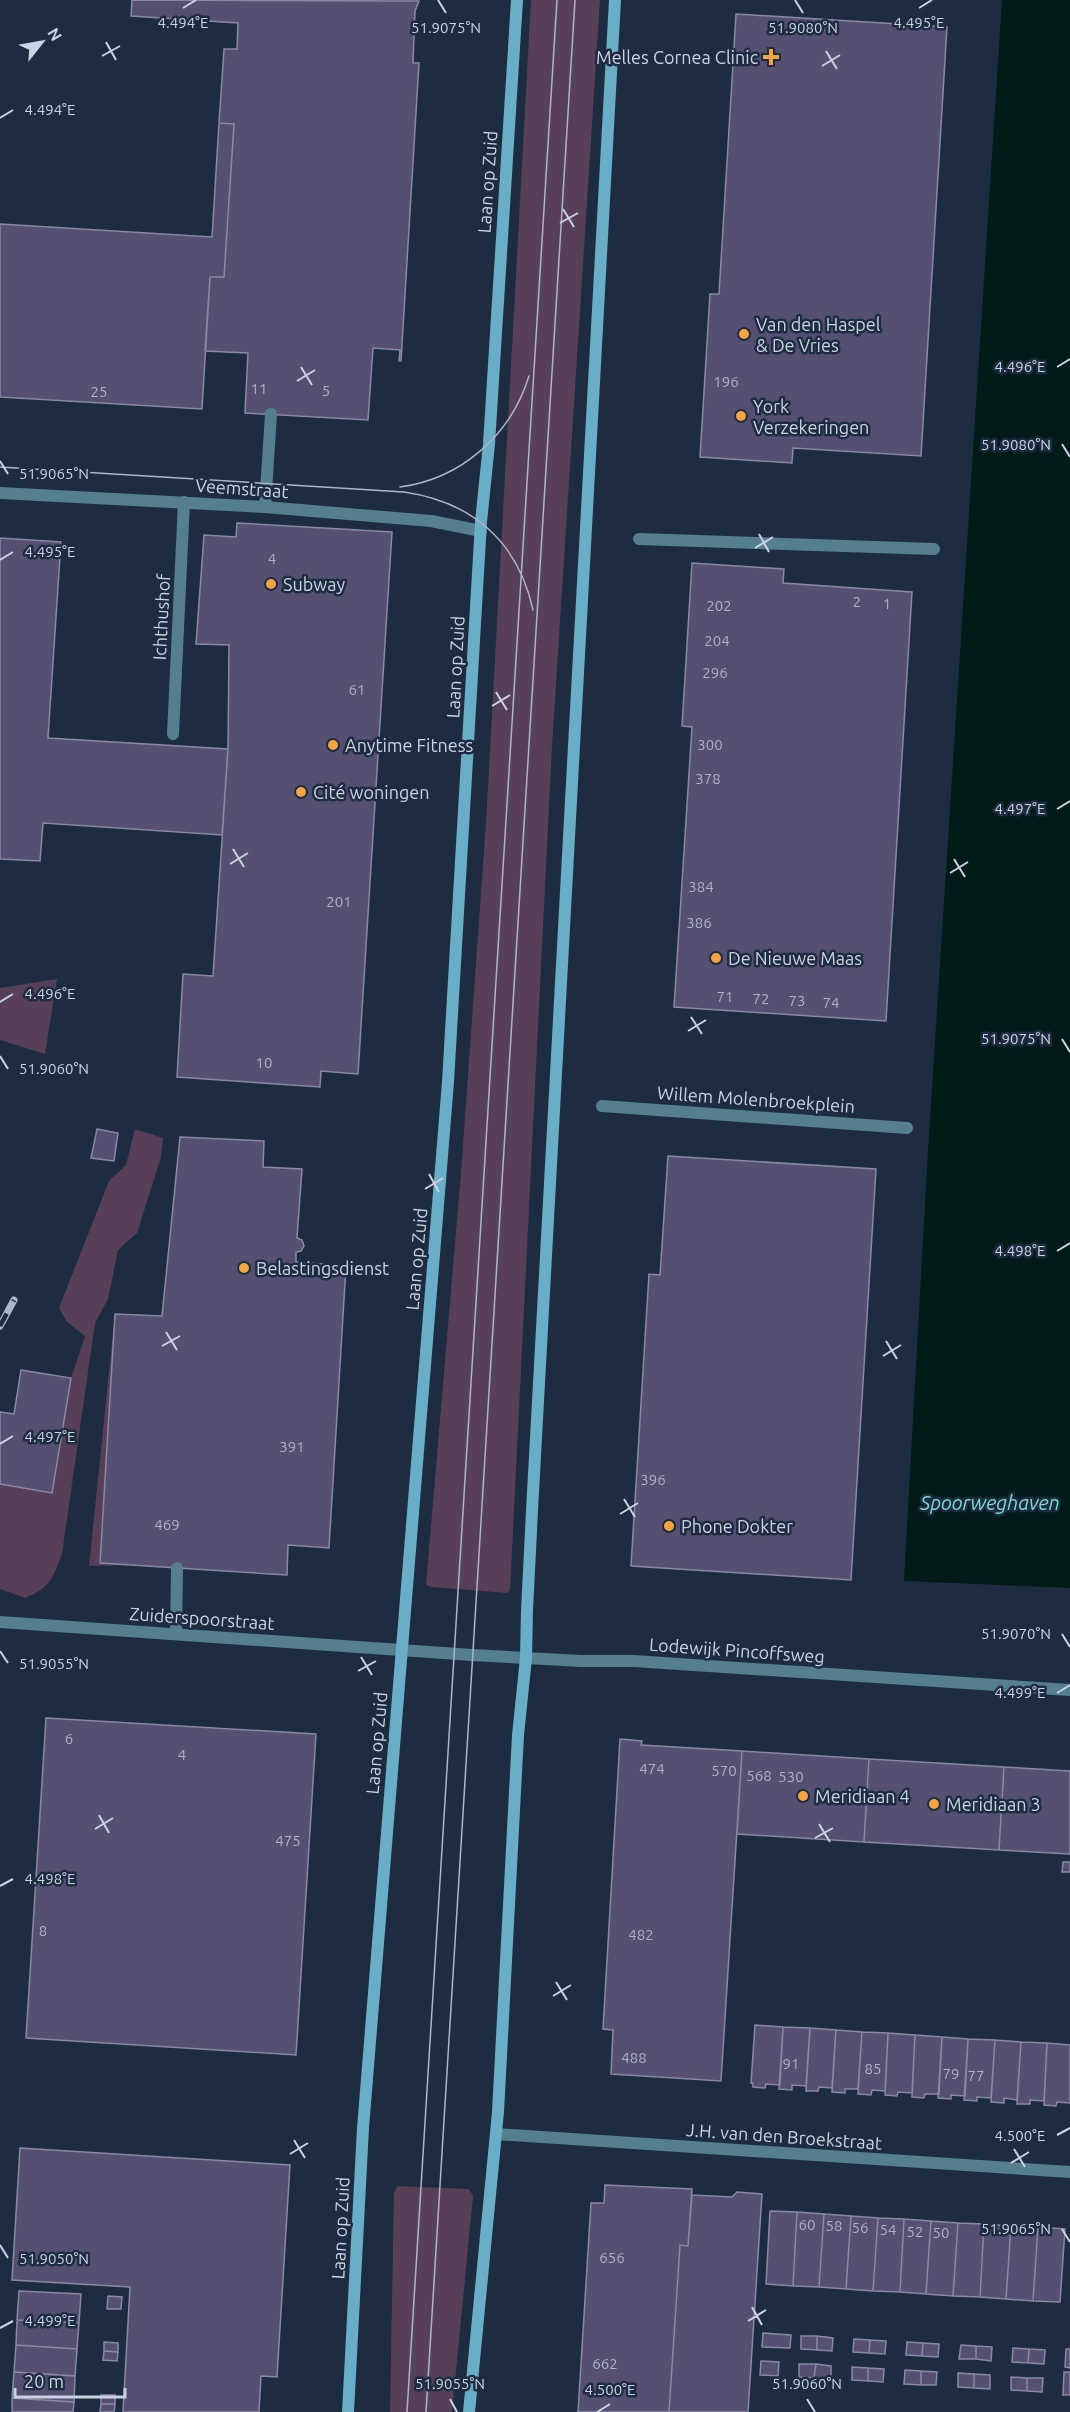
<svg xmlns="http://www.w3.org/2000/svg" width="1070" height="2412" viewBox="0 0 1070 2412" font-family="Ubuntu,sans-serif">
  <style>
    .green { fill: #573f58 }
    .water { fill: #021b19 }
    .building { fill: #555072; stroke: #8b88a4; stroke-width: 1.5 }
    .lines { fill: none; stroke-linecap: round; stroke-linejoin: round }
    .service { stroke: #557f8e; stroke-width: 12 }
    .pedestrian { stroke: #557f8e; stroke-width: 12 }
    .minor { stroke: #557f8e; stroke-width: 12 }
    .secondary { stroke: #69aec6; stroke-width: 12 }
    .tram { stroke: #acb6c5; stroke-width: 1.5 }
    .rail-casing { stroke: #acb6c5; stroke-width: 7 }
    .rail { stroke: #1d2c41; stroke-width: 4.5; stroke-dasharray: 14; stroke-linecap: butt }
    .ticks { fill: none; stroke: #cad3e1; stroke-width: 2 }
    .poi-dot { fill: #f4a443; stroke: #1d2c41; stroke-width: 2 }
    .labels { text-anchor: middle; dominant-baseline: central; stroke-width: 5; stroke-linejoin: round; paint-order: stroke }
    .number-label { font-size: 15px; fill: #adb2c5 }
    .poi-label { font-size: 18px; fill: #cad3e1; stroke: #1d2c41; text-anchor: start }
    .street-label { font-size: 18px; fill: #cad3e1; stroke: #1d2c41 }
    .water-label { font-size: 20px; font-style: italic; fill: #80d6ce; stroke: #1d2c41 }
    .ticks-label { font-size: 15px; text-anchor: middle; fill: #cad3e1; stroke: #1d2c41; stroke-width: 5; stroke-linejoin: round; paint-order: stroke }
  </style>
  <rect width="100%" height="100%" fill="#1d2c41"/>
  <path class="green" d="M531,0H600L552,746L510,1590L507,1593L432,1587L426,1585L461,1173L486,823Z
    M57,979L45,1054L0,1040V988Z
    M135,1129L163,1138L161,1157L137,1233L118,1250L108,1299L95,1323L62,1554C53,1578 50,1588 25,1598L0,1589V1484L52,1493L71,1378L85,1336L67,1322L59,1308L109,1181L126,1165Z
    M115,1314L143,1315L123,1565L89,1566Z
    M398,2186L469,2189L473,2196L452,2412H390L394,2192Z"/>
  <path class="water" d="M1002,0H1070V1588L904,1581L928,1151Z"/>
  <path class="building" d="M132,0L419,1L415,11L413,63H419L401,361H399L400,350L373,348L368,420L245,413L248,353L205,351L210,277H224L234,124L219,123L224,49H237L238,23L131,16Z
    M736,14L947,27L921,456L793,448L792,463L700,457L710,294H719Z
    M219,123L234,124L224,277H210L202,409L0,397V224L212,237Z
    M237,523L392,532L358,1074L321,1071L320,1087L177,1077L183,974L213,976L228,749L229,645L196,644L204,535L236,537Z
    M0,538L61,542L48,738L228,749L222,835L43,823L40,861L0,859Z
    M692,563L784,569L783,583L912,592L886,1021L674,1007L692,727L682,726Z
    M97,1129L118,1133L114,1161L91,1158Z
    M180,1137L264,1141L263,1167L302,1169L297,1238L302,1240L304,1246L301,1251L296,1252V1262L346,1266L329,1548L288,1545L287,1575L100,1563L115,1314L162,1316Z
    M668,1156L876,1169L851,1580L631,1566L649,1274L660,1275Z
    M21,1370L71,1378L52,1493L0,1484V1412L14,1414Z
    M46,1718L316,1734L296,2055L26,2038Z
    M620,1739L642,1741L641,1745L742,1751L721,2081L611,2074L613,2030L603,2029Z
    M742,1751L869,1759L864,1842L737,1834Z
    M869,1759L1004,1767L999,1850L864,1842Z
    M1004,1767L1070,1771V1854L999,1850Z
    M1063,1862H1070V1872H1062Z
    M755,2025L783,2027L780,2085L766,2084L765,2088L753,2087V2083H751Z
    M783,2027L810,2028L806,2086L792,2085V2090L779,2089Z
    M810,2028L836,2030L832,2088L819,2087L818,2091H806Z
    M836,2030L862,2032L858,2089H845V2093L832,2092Z
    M862,2032L888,2033L885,2091L872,2090L871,2095L858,2094Z
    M888,2033L915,2035L912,2093L898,2092L897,2096L885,2095Z
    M915,2035L942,2037L939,2094H925L924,2098L912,2097Z
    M942,2037L968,2039L965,2096L951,2095V2099L938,2098Z
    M968,2039L995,2040L991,2098L977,2097V2101L964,2100Z
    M995,2040L1021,2042L1017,2100L1004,2098V2103L991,2102Z
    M1021,2042L1047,2043L1044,2101L1030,2100V2104H1017Z
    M1047,2043L1070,2045V2103L1057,2102L1056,2106L1044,2105Z
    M20,2148L290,2165L277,2377L261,2376L259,2412H123L130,2287L12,2280Z
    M605,2185L692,2189L688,2246L680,2245L669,2412H578L591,2203H604Z
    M737,2192L762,2194L748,2412H669L680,2245L688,2246L692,2195L732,2197Z
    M770,2211L797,2212L793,2286L766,2284Z
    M797,2212L824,2214L819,2287L793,2286Z
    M824,2214L851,2216L846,2289L819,2287Z
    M851,2216L878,2218L873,2291L846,2289Z
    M878,2218L904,2219L900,2292L873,2291Z
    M904,2219L931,2221L926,2294L900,2292Z
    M931,2221L958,2223L953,2296L926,2294Z
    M958,2223L984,2224L980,2297L953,2296Z
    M984,2224L1011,2226L1006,2299L980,2297Z
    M1011,2226L1038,2227L1033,2301L1006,2299Z
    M1038,2227L1065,2229L1060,2302L1033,2301Z
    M19,2291L81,2294L79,2323L17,2320Z
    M108,2296L122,2297L121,2309H107Z
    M17,2320L79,2323L77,2349L16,2345Z
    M763,2333L791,2335L790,2348L762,2347Z
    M801,2336H817V2350L801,2349Z
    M817,2336L833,2338L832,2351L817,2350Z
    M854,2339L870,2340L869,2353L853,2352Z
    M870,2340L886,2341L885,2354L869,2353Z
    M104,2342L118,2343V2352L104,2351Z
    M907,2342L923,2343L922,2356L906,2355Z
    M923,2343L939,2344L938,2357L922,2356Z
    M16,2345L77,2349L75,2376L14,2372Z
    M961,2345L976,2346V2359H959Z
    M976,2346L992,2347L991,2361L976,2359Z
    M1013,2348L1029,2349L1028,2363L1012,2362Z
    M1029,2349L1045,2350L1044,2364L1028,2363Z
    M1066,2349H1070V2368L1065,2367Z
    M104,2351L118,2352L117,2361L103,2360Z
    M761,2361L779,2362L778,2376L760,2375Z
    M799,2364H816L814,2378L799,2377Z
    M816,2364L831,2366V2379L814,2378Z
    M852,2367L868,2368V2381L852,2380Z
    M868,2368L884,2369L883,2382L868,2381Z
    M905,2370L921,2371V2385L904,2384Z
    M921,2371L937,2372L936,2385H921Z
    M14,2372L75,2376L74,2402L12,2398Z
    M1064,2372H1070V2395H1063Z
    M958,2373L974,2374V2388L958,2387Z
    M974,2374L990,2375V2389L974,2388Z
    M1011,2377L1027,2378V2391L1011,2390Z
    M1027,2378H1043L1042,2392L1027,2391Z
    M101,2395H115V2404H101Z
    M12,2398L74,2402L73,2412H12Z
    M101,2404H115L114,2412H100Z"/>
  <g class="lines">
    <path class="service" d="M265,507L271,414
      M176,1634L177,1568"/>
    <path class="pedestrian" d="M639,539L934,549
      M173,734L184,502
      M602,1106L907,1128"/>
    <path class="minor" d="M0,493L265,507L431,521L481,531
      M0,1622L472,1655L581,1661H634L1070,1690
      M496,2134L1070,2172"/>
    <path class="secondary" d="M348,2412L363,2128L448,1082L481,522L489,444L517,0
      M469,2412L498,2112L518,1735L526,1658L527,1610C554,1073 582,536 615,0"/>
    <path class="tram" d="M0,467L404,492C473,502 518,542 533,610
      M400,487C461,479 511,435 529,376
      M407,2412L557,0
      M426,2412L575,0"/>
    <g class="rail-casing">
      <path id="rail" d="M0,1326L14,1300"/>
    </g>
    <use href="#rail" class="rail"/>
  </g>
  <path class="ticks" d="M438,0L446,13M795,0L803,13M183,8L196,0M919,8L932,0M106,42L116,60M826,51L837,69M102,56L120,46M822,66L840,55M0,118L13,110M563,209L574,227M560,223L578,213M301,367L312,385M1057,367L1070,359M297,381L315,370M1062,444L1070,457M0,461L8,474M759,534L769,552M755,548L773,537M0,560L13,552M496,692L507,710M492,706L510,695M1057,809L1070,801M233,849L244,867M954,859L965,877M230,864L248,853M950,873L968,862M0,1002L13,994M691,1017L702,1034M688,1031L706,1020M1062,1039L1070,1052M0,1056L8,1069M429,1174L439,1192M425,1189L443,1178M1057,1251L1070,1243M166,1332L177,1350M886,1341L897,1359M162,1346L180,1336M883,1356L901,1345M0,1444L13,1436M624,1499L635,1517M620,1514L638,1503M1062,1634L1070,1647M0,1651L8,1663M361,1657L372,1675M358,1671L376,1661M1057,1693L1070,1685M99,1815L109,1833M819,1824L830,1842M95,1829L113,1818M815,1838L833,1828M0,1886L13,1879M556,1982L567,2000M553,1996L571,1985M1057,2135L1070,2128M294,2140L305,2158M1014,2149L1025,2167M290,2154L308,2143M1011,2163L1029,2152M1062,2229L1070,2242M0,2245L8,2258M752,2307L762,2325M748,2321L766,2310M0,2328L13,2321M450,2399L457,2412M807,2399L815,2412M597,2412L610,2404"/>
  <g class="poi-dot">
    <path d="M768 48h6v6h6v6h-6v6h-6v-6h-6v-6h6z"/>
    <circle cx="744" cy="334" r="6"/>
    <circle cx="741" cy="416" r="6"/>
    <circle cx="271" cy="584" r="6"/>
    <circle cx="333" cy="745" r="6"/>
    <circle cx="301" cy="792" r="6"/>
    <circle cx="716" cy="958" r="6"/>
    <circle cx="244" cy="1268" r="6"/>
    <circle cx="669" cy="1526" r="6"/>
    <circle cx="803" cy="1796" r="6"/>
    <circle cx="934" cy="1804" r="6"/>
  </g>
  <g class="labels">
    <g class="number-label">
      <text x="726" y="381">196</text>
      <text x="259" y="388">11</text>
      <text x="326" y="390">5</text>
      <text x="99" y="391">25</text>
      <text x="272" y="558">4</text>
      <text x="857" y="601">2</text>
      <text x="887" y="603">1</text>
      <text x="719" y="605">202</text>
      <text x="717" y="640">204</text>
      <text x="715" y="672">296</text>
      <text x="357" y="689">61</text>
      <text x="710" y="744">300</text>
      <text x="708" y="778">378</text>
      <text x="701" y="886">384</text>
      <text x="339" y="901">201</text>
      <text x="699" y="922">386</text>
      <text x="725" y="996">71</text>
      <text x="761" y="998">72</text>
      <text x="797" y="1000">73</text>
      <text x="831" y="1002">74</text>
      <text x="264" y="1062">10</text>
      <text x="292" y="1446">391</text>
      <text x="653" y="1479">396</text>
      <text x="167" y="1524">469</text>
      <text x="69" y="1738">6</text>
      <text x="182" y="1754">4</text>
      <text x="652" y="1768">474</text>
      <text x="724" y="1770">570</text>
      <text x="759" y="1775">568</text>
      <text x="791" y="1776">530</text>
      <text x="288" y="1840">475</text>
      <text x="43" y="1930">8</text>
      <text x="641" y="1934">482</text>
      <text x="634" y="2057">488</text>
      <text x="791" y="2063">91</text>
      <text x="873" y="2068">85</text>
      <text x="951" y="2073">79</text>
      <text x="976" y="2075">77</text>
      <text x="807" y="2224">60</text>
      <text x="834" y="2225">58</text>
      <text x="860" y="2227">56</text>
      <text x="888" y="2229">54</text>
      <text x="915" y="2231">52</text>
      <text x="941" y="2232">50</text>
      <text x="612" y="2257">656</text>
      <text x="605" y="2363">662</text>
    </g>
    <g class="poi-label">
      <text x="758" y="57" text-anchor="end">Melles Cornea Clinic</text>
      <text x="756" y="324">Van den Haspel<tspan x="756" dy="21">&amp; De Vries</tspan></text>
      <text x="753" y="406">York<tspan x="753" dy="21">Verzekeringen</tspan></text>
      <text x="283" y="584">Subway</text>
      <text x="345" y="745">Anytime Fitness</text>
      <text x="313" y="792">Cité woningen</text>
      <text x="728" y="958">De Nieuwe Maas</text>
      <text x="256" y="1268">Belastingsdienst</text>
      <text x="681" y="1526">Phone Dokter</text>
      <text x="815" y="1796">Meridiaan 4</text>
      <text x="946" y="1804">Meridiaan 3</text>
    </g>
    <g class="street-label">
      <text transform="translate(487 182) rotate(-86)">Laan op Zuid</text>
      <text transform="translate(242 488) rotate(4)">Veemstraat</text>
      <text transform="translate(161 617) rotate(-87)">Ichthushof</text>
      <text transform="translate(455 667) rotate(-87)">Laan op Zuid</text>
      <text transform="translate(756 1099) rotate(4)">Willem Molenbroekplein</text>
      <text transform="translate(416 1259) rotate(-85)">Laan op Zuid</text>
      <text transform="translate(202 1618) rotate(4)">Zuiderspoorstraat</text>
      <text transform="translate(737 1650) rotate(4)">Lodewijk Pincoffsweg</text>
      <text transform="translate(376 1743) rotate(-85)">Laan op Zuid</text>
      <text transform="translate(784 2136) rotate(4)">J.H. van den Broekstraat</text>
      <text transform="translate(340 2228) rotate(-87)">Laan op Zuid</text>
    </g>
    <g class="water-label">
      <text x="990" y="1502">Spoorweghaven</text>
    </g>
  </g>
  <g class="ticks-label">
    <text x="183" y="28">4.494°E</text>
    <text x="919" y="28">4.495°E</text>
    <text x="446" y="33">51.9075°N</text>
    <text x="803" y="33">51.9080°N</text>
    <text x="50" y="115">4.494°E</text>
    <text x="1020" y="372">4.496°E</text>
    <text x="1016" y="450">51.9080°N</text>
    <text x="54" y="479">51.9065°N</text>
    <text x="50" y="557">4.495°E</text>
    <text x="1020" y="814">4.497°E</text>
    <text x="50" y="999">4.496°E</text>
    <text x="1016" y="1044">51.9075°N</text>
    <text x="54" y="1074">51.9060°N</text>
    <text x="1020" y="1256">4.498°E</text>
    <text x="50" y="1442">4.497°E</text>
    <text x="1016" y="1639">51.9070°N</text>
    <text x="54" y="1669">51.9055°N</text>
    <text x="1020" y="1698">4.499°E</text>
    <text x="50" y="1884">4.498°E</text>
    <text x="1020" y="2141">4.500°E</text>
    <text x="1016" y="2234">51.9065°N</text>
    <text x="54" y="2264">51.9050°N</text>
    <text x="50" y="2326">4.499°E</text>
    <text x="450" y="2389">51.9055°N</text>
    <text x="807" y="2389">51.9060°N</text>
    <text x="610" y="2395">4.500°E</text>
  </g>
  <g transform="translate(42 42) rotate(59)" stroke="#1d2c41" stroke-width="4.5" paint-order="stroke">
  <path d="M0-4.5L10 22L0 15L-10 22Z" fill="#cad3e1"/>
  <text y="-9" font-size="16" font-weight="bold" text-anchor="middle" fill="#cad3e1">N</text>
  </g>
  <path d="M15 2388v9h110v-9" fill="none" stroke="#cad3e1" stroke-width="3"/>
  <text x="24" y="2388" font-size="18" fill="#cad3e1" stroke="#1d2c41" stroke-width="4.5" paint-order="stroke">20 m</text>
</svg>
